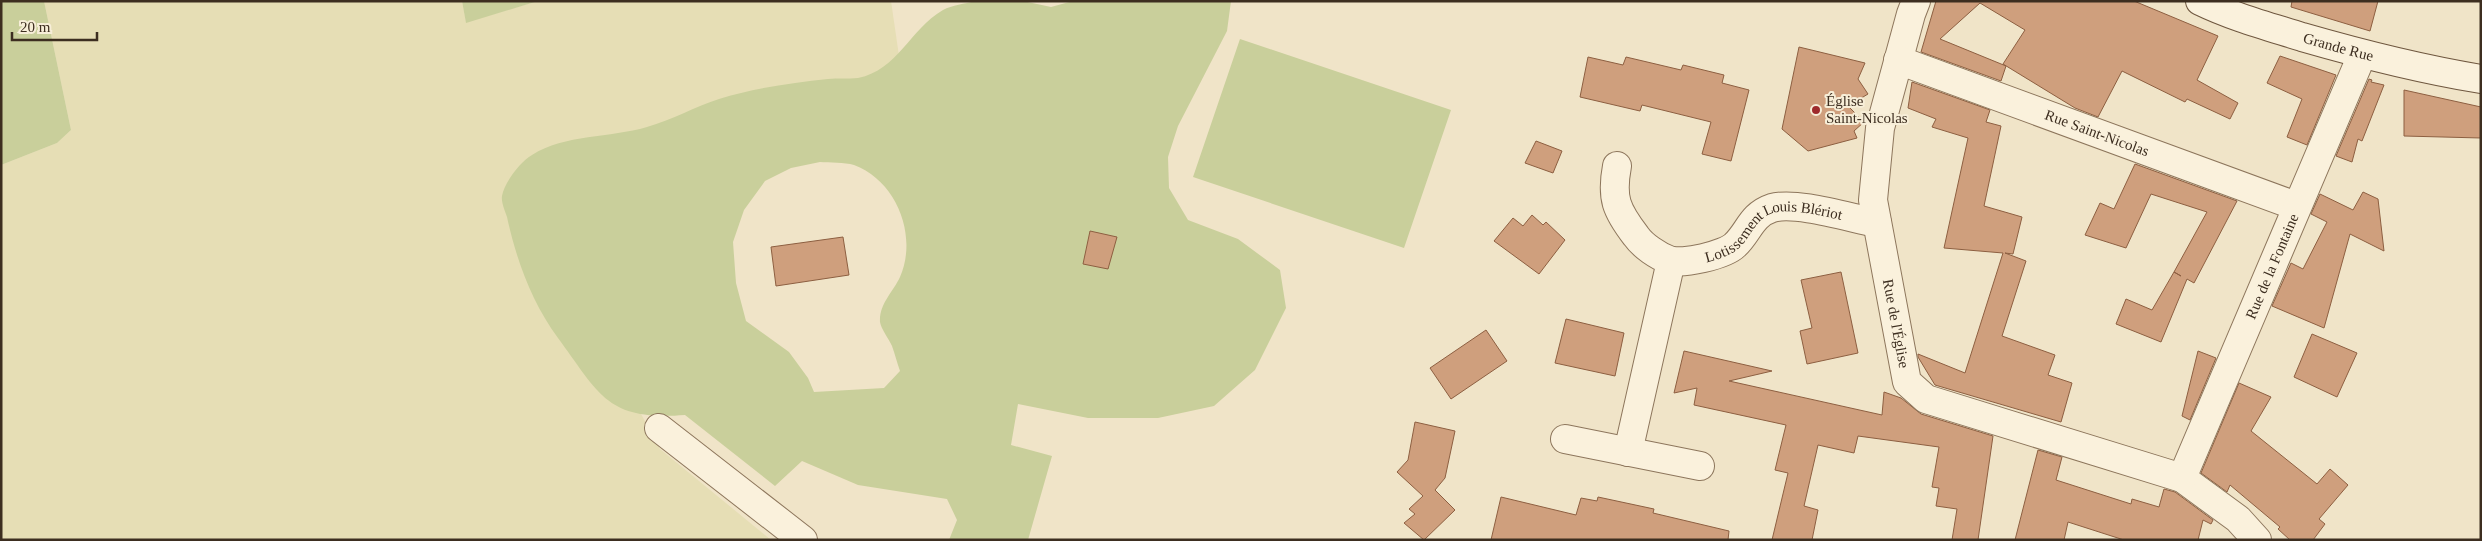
<svg xmlns="http://www.w3.org/2000/svg" width="2482" height="541" viewBox="0 0 2482 541" font-family="Georgia,serif">
  <style>
    .farmland { fill: #e6deb5 }
    .green { fill: #c9cf9b; fill-rule: evenodd }
    .building { fill: #cf9f7d; stroke: #8d5f41 }
    .lines { fill: none; stroke-linecap: round; stroke-linejoin: round }
    .street-casing { stroke: #8d765c; stroke-width: 30 }
    .secondary-casing { stroke: #6f573f; stroke-width: 30 }
    .street { stroke: #faf1dc; stroke-width: 28 }
    .secondary { stroke: #faf1dc; stroke-width: 28 }
    .poi-dot { fill: #9e2a2b; stroke: #f7eed8; stroke-width: 2 }
    .labels { text-anchor: middle; dominant-baseline: central; stroke-width: 4; stroke-linejoin: round; paint-order: stroke }
    .street-label { font-size: 15px; fill: #3d2e20; stroke: #f7eed8 }
    .poi-label { font-size: 15px; fill: #3d2e20; stroke: #f7eed8; text-anchor: start }
  </style>
  <rect width="100%" height="100%" fill="#f0e4c8"/>
  <path class="farmland" d="M44,1H462L466,22L538,1H891L905,97L524,198L660,449L771,540H1V165L57,143L71,130Z"/>
  <path class="green" d="M1,1H44L71,130L57,143L1,165Z
    M462,1H538L466,23Z
    M975,1H1023L1051,7L1073,1H1231L1227,31L1178,126L1168,157L1169,188L1188,220L1238,239L1280,270L1286,308L1255,370L1214,406L1158,418H1088L1018,404L1011,445L1052,456L1028,540H949L957,520L947,499L858,485L802,461L775,486L685,415C607,421 600,395 558,338C532,303 516,259 507,217C505,211 501,202 502,196C504,183 520,162 532,155C565,134 610,138 647,127C672,120 694,107 719,99C753,88 792,83 828,79C838,78 848,79 858,78C898,70 909,30 943,10C952,5 965,4 975,1ZM820,162C830,163 844,162 854,165C897,181 918,236 900,277C893,292 879,304 880,322C881,329 889,339 892,346C895,354 897,363 900,371L884,388L814,392L808,378L789,352L746,321L736,283L733,242L744,210L765,181L791,168Z
    M1240,39L1451,110L1404,248L1193,177Z"/>
  <path class="building" d="M1936,1H2134L2218,36L2197,80L2238,103L2230,119L2187,99L2185,102L2122,71L2098,117L2075,108L2003,64L2025,30L1980,3L1940,39L2006,66L2001,81L1921,52Z
    M2292,1H2378L2370,31L2291,7Z
    M1799,47L1865,63L1858,79L1868,94L1848,106L1864,122L1854,131L1857,138L1808,151L1782,129Z
    M2280,56L2336,75L2307,145L2287,137L2302,99L2267,83Z
    M1588,57L1623,65L1626,57L1681,70L1683,65L1724,75L1722,83L1749,90L1731,161L1702,154L1711,122L1642,105L1640,111L1580,97Z
    M2369,79L2372,80L2371,82L2384,85L2362,141L2358,139L2352,162L2336,156Z
    M1912,82L1990,110L1986,122L2001,126L1984,206L2022,217L2013,254L2005,253L2026,261L2002,336L2055,355L2048,375L2072,383L2061,422L1935,385L1918,357V354L1965,373L2003,253L1944,248L1968,138L1932,127L1936,119L1908,108Z
    M2404,90L2481,107V138L2404,136Z
    M1536,141L1562,151L1553,173L1525,163Z
    M2135,164L2237,201L2194,283L2187,279L2161,342L2116,324L2126,299L2152,310L2174,272L2181,276L2174,272L2207,212L2151,194L2126,248L2085,235L2100,203L2114,209Z
    M2363,192L2378,199L2384,251L2350,234L2324,328L2272,306L2291,263L2303,269L2327,222L2311,214L2320,194L2353,210Z
    M1532,215L1543,225L1546,222L1565,240L1539,274L1494,241L1513,218L1523,226Z
    M1090,231L1117,237L1108,269L1083,264Z
    M843,237L849,275L776,286L771,247Z
    M1841,272L1858,353L1807,364L1800,331L1812,328L1801,280Z
    M1566,319L1624,333L1615,376L1555,363Z
    M1486,330L1507,361L1451,399L1430,368Z
    M2312,334L2357,353L2337,397L2294,377Z
    M1684,351L1772,371L1729,381L1882,415L1884,392L1901,398L1921,414L1993,436L1978,540H1952L1957,509L1936,506L1939,488L1932,487L1939,447L1858,436L1854,453L1818,445L1804,506L1818,510L1812,540H1772L1788,473L1775,470L1786,425L1694,405L1697,388L1674,393Z
    M2198,351L2216,358L2190,420L2182,416Z
    M2239,383L2271,397L2251,431L2317,484L2330,469L2348,485L2319,519L2325,524L2313,540H2290L2278,529L2280,527L2230,485L2227,492L2201,473Z
    M1415,422L1455,431L1445,478L1435,490L1455,510L1424,540L1404,523L1415,514L1409,509L1423,496L1397,472L1408,460Z
    M2038,450L2062,457L2056,480L2131,504L2132,499L2159,507L2164,489L2175,492L2213,520L2211,524L2203,520L2198,540H2124L2068,522L2064,540H2015Z
    M1501,497L1576,515L1581,498L1597,501L1598,497L1654,509L1653,513L1729,531L1728,540H1491Z"/>
  <g class="lines">
    <g class="street-casing">
      <g id="street">
        <path id="s1" d="M1916,1L1911,14L1880,128L1873,200L1907,382L1926,399L2182,478L2238,519L2257,540"/>
        <path id="s2" d="M1898,60L2296,206"/>
        <path id="s3" d="M1617,166C1611,198 1616,210 1636,236C1643,246 1658,256 1669,260C1682,265 1725,255 1735,245C1749,232 1751,215 1772,208C1796,201 1850,218 1877,223"/>
        <path d="M659,428L803,540"/>
        <path d="M1565,439L1700,466"/>
        <path d="M1628,452L1671,261"/>
        <path id="s4" d="M2182,478L2362,55"/>
      </g>
    </g>
    <g class="secondary-casing">
      <g id="secondary">
        <path id="s5" d="M2200,1C2233,17 2267,26 2302,37C2361,54 2420,69 2481,79"/>
      </g>
    </g>
    <use href="#street" class="street"/>
    <use href="#secondary" class="secondary"/>
  </g>
  <circle class="poi-dot" cx="1816" cy="110" r="5"/>
  <g class="labels">
    <g class="street-label">
      <text stroke="none"><textPath href="#s5" startOffset="146">Grande Rue</textPath></text>
      <text stroke="none"><textPath href="#s2" startOffset="212">Rue Saint-Nicolas</textPath></text>
      <text stroke="none"><textPath href="#s3" startOffset="232">Lotissement Louis Blériot</textPath></text>
      <text stroke="none"><textPath href="#s4" startOffset="230">Rue de la Fontaine</textPath></text>
      <text stroke="none"><textPath href="#s1" startOffset="330">Rue de l'Église</textPath></text>
    </g>
    <g class="poi-label">
      <text x="1826" y="101">Église<tspan x="1826" dy="17">Saint-Nicolas</tspan></text>
    </g>
  </g>
  <rect width="2482" height="541" fill="none" stroke="#3d2e20" stroke-width="5"/>
  <path d="M12 32v8h85v-8" fill="none" stroke="#3d2e20" stroke-width="2.5"/>
  <text x="20" y="32" font-size="15" fill="#3d2e20" stroke="#f7eed8" stroke-width="4" paint-order="stroke">20 m</text>
</svg>
